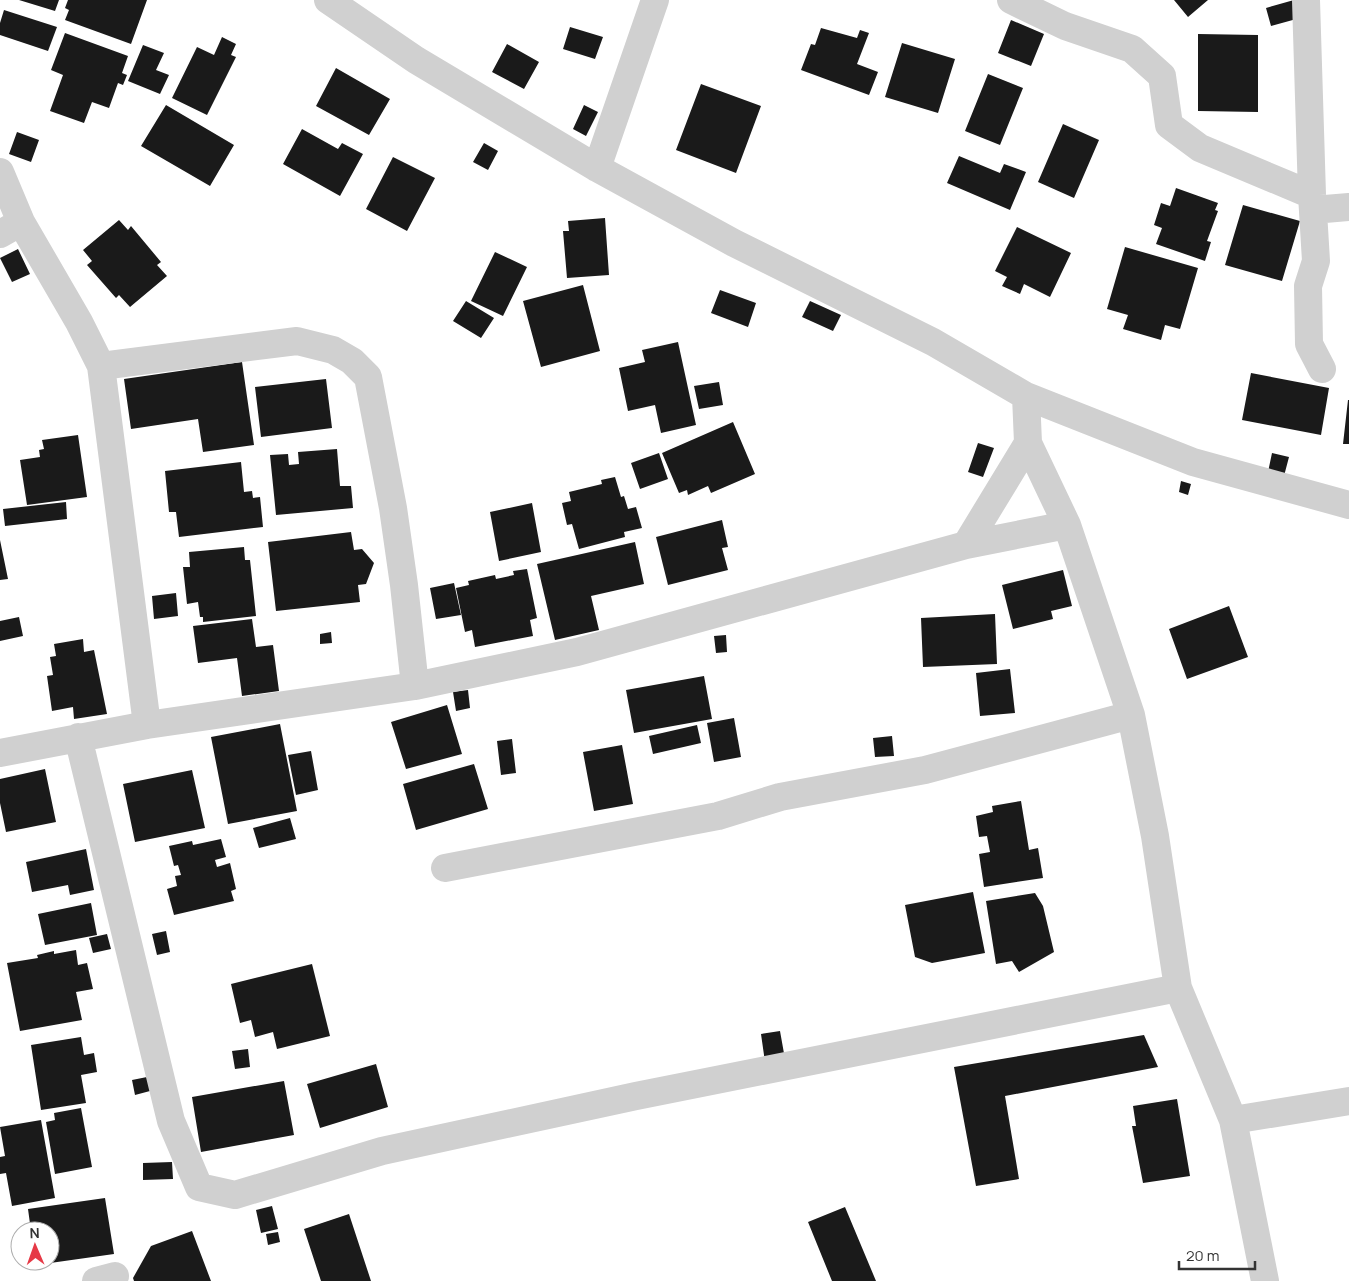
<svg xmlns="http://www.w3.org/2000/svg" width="1349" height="1281" viewBox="0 0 1349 1281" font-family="Manrope,sans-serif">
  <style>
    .building { fill: #1a1a1a }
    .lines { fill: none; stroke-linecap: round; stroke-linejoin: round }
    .minor { stroke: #d0d0d0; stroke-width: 28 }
  </style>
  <rect width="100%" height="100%" fill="#fff"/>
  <path class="building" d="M19,0H59L55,11Z
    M68,0H147L131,44L65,20L69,10L65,8Z
    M1174,0H1208L1188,17Z
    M1294,0L1300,18L1271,26L1266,8Z
    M4,10L57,27L48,51L0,35V23Z
    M1011,20L1044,34L1031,66L998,53Z
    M570,27L603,37L595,59L563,49Z
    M821,28L857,38L860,30L869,33L857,64L878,72L869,95L801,70L811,44L815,45Z
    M65,33L128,56L122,73L127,75L123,85L118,83L109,108L92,102L84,123L50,111L63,75L51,70Z
    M1198,34L1258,35V112L1198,111Z
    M222,37L236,44L231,55L236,57L207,115L172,98L197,47L214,55Z
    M902,43L955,59L938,113L885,97Z
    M507,44L539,62L524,89L492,72Z
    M143,45L164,53L156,70L169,75L160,94L128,81Z
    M336,68L390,99L369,135L316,106Z
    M988,74L1023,88L1000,145L965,131Z
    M701,84L761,106L736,173L676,150Z
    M166,105L234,145L210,186L141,146Z
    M584,105L598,112L586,136L573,129Z
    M1063,124L1099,140L1074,198L1038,182Z
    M302,129L338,149L342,143L363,154L340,196L283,164Z
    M17,132L39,140L31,162L9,154Z
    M484,143L498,151L488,170L473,162Z
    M959,156L1000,173L1004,164L1026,172L1010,210L947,183Z
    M393,157L435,178L407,231L366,209Z
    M1176,188L1218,203L1215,210L1218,211L1207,241L1211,242L1205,261L1156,244L1162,228L1154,225L1161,203L1170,206Z
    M1243,205L1300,221L1282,281L1225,265Z
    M605,218L609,275L567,278L563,231H569L568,221Z
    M119,220L128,230L131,226L161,262L157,265L167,276L130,307L119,295L116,298L87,265L92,261L83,250Z
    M1017,227L1071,253L1050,297L1024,284L1020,294L1002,286L1007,277L995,271Z
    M1125,247L1198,268L1180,329L1165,325L1161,340L1123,329L1128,315L1107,309Z
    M18,249L30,274L12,282L0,258Z
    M495,252L527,267L503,316L471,301Z
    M583,285L600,351L541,367L523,301Z
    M720,290L756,303L748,327L711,313Z
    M466,301L494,318L481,338L453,321Z
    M810,301L841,315L833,331L802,317Z
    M678,342L696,425L661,433L655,405L628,411L619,368L645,362L642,350Z
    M242,362L254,445L203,452L198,419L131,429L124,379Z
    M1251,373L1329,388L1321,435L1242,420Z
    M326,379L332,428L261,437L255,387Z
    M719,382L723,405L699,409L694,386Z
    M1348,400H1349V444H1343Z
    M733,422L755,474L711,493L708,486L688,495L687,490L679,493L662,453Z
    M78,435L87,497L27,505L20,460L40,457L39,450L44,449L42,440Z
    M978,443L994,448L983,477L968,472Z
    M337,449L340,486H351L353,508L276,515L270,455L288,454L289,465L299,464L298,452Z
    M659,453L668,479L640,489L631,463Z
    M1272,453L1289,457L1284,476L1268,472Z
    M241,462L244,492L252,491L253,498L260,497L263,527L179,537L176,512H169L165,471Z
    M615,477L621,497L624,496L628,509L636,507L642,528L624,532L625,537L579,549L572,524L567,525L562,503L571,501L569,492L602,484L601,480Z
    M1181,481L1191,484L1188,495L1179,492Z
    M66,502L67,519L5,526L3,509Z
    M532,503L541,552L499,561L490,512Z
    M722,520L728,547L722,548L728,570L668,585L656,537Z
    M351,532L354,550L362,549L374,563L366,584L358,585L360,602L276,611L268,542Z
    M0,540L8,579L0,580Z
    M635,542L644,584L591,596L599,630L555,640L537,564Z
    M244,547L245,560H250L256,616L203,622V617H200L198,602L187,604L183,567H190L189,552Z
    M527,569L537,618L530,620L533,636L475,647L472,630L465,632L456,588L469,585L468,581L495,575L496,579L514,575L513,571Z
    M1063,570L1072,606L1051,611L1053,619L1013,629L1002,585Z
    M454,583L461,615L436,619L430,588Z
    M176,593L178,616L154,619L152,596Z
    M1229,606L1248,657L1187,679L1169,629Z
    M995,614L997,664L923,667L921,618Z
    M19,617L23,636L0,641V621Z
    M252,619L256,647L273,645L279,691L242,696L237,658L198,663L193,626Z
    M331,632L332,643L320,644V634Z
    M726,635L727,652L716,653L714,636Z
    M83,639L84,652L94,650L107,714L74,719L73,707L52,711L47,676L53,675L50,657L56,656L54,644Z
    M1010,669L1015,713L980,716L976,673Z
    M704,676L712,719L634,733L626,690Z
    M468,690L470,708L456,711L453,692Z
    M447,705L462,754L406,769L391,722Z
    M734,718L741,757L714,762L707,723Z
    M280,724L297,811L228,824L211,737Z
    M697,725L701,743L653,754L649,736Z
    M892,736L894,756L875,757L873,738Z
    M512,739L516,773L501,775L497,741Z
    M622,745L633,804L594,811L583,752Z
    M311,751L318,790L296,795L288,755Z
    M474,764L488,809L416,830L403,784Z
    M45,769L56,822L6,832L0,803V779Z
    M192,770L205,828L135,842L123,784Z
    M1021,801L1029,850L1038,848L1043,878L984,887L979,854L990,852L987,836L979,837L976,816L993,812L992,806Z
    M290,818L296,839L259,848L253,828Z
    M221,839L226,857L215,860L217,867L230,863L236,889L231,891L234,901L174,915L167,889L177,886L175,876L181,875L178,865L174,866L169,846L192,841L193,845Z
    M86,849L94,890L70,895L68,885L32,892L26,862Z
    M973,892L985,953L932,963L915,957L905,905Z
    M1035,893L1043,906L1054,952L1019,972L1012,961L996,964L986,901Z
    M91,903L97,935L45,945L38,914Z
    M166,931L170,952L157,955L152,934Z
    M107,934L111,949L93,953L89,938Z
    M76,950L78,965L87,963L93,989L76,992L82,1020L20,1031L7,963L38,958L37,955L54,951V954Z
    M312,964L330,1036L277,1049L273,1032L255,1037L251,1020L240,1023L231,984Z
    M780,1031L785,1059L765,1062L761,1034Z
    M1144,1035L1158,1067L1005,1096L1019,1179L976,1186L954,1067Z
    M81,1037L84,1055L94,1053L97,1072L81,1075L86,1103L41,1110L31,1045Z
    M248,1049L250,1067L235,1069L232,1051Z
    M376,1064L388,1107L320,1128L307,1084Z
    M147,1077L150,1091L135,1095L132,1080Z
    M284,1081L294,1135L201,1152L192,1097Z
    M1177,1099L1190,1176L1143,1183L1132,1126H1136L1133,1106Z
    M81,1108L92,1167L55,1174L46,1122L55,1120L54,1113Z
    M41,1120L55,1198L12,1206L6,1173L0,1174V1157L5,1156L0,1127Z
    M172,1162L173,1179L143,1180V1163Z
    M105,1198L114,1254L36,1265L35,1261H50V1231H31L28,1209Z
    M272,1206L278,1229L261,1233L256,1210Z
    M845,1207L876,1281H832L808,1222Z
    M349,1214L371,1281H321L304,1229Z
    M192,1231L211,1281H134L133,1278L151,1246Z
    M278,1232L280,1242L268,1245L266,1234Z"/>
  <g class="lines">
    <path class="minor" d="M328,0L416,60L597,168L734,243L933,342L1026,396L1193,462L1349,505
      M1011,0L1065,26L1132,49L1162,76L1169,125L1200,148L1312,195
      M1306,0L1312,195L1316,261L1308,286L1309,344L1322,369
      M597,168L655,0
      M0,172L21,222L79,322L101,366L147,725
      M1313,210L1349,207
      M0,234L21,222
      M101,366L297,341L333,350L352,361L368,377L393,508L404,585L415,686
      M1026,396L1028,443L1067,525L1131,715L1155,836L1178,988L1233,1120L1265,1281
      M966,545L1028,443
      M78,737L171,1121L199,1187L235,1195L382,1151L636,1096L1178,988
      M0,753L147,725L415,686L577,652L966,545L1067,525
      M445,868L718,816L780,797L925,770L1131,715
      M1233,1120L1349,1101
      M96,1281L115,1276"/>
  </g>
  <g transform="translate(35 1246) rotate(358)"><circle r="24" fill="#ffffff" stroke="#adadad"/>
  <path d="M0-4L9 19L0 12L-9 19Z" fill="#e63946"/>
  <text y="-8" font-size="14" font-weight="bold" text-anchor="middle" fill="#333333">N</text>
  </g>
  <path d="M1179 1261v8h76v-8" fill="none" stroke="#333333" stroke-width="2.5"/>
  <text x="1186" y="1261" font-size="15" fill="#333333" stroke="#ffffff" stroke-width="4" paint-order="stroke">20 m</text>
</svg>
